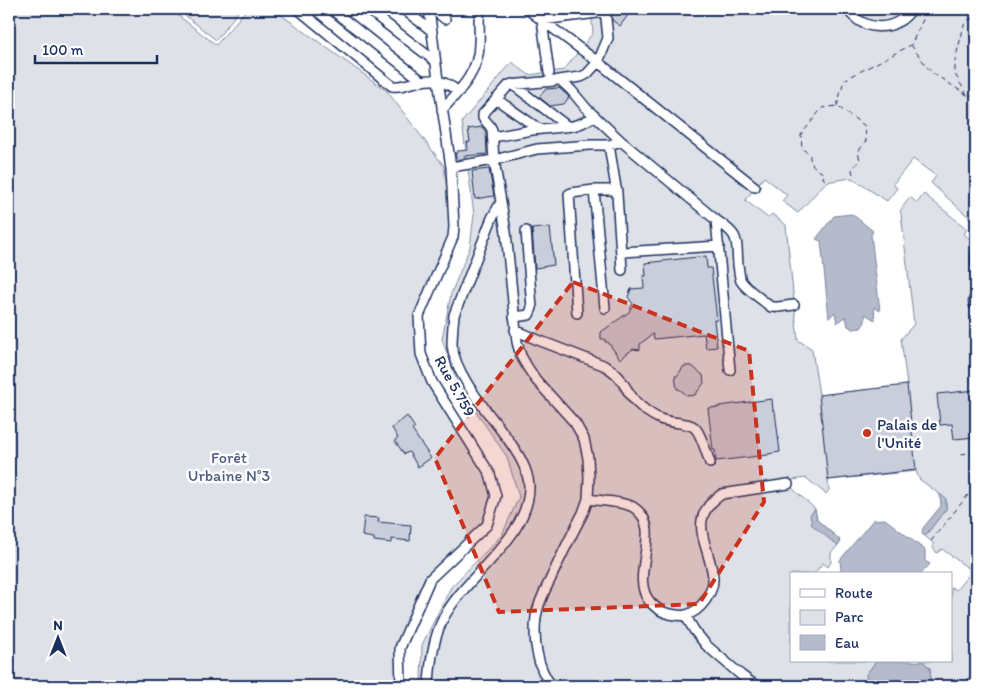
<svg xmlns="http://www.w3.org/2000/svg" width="985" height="695" viewBox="0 0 985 695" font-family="Itim,sans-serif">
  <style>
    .green { fill: #dee1e7; stroke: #7c88a2 }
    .water { fill: #b5bbca; stroke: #77839f }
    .building { fill: #caceda; stroke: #1b2f5e }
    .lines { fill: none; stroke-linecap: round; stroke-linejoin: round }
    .minor-casing { stroke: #1b2f5e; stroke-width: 12 }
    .path { stroke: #1b2f5e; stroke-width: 1; stroke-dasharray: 5 4; stroke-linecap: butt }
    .minor { stroke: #fff; stroke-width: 9 }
    .marked { fill: #c8321e; fill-opacity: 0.2; stroke: #c8321e; stroke-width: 4; stroke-dasharray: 10 6; stroke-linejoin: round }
    .poi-dot { fill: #c8321e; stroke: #fff; stroke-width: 2 }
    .labels { text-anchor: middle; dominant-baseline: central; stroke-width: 5; stroke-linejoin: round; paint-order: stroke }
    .street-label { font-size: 16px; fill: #1b2f5e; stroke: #fff }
    .poi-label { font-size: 16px; fill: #1b2f5e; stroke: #fff; text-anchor: start }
    .park-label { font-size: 16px; fill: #4c5c80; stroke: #fff }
  </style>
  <rect width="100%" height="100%" fill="#fff"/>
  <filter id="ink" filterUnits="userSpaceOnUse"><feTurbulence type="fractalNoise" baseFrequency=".02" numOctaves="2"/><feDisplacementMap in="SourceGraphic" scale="10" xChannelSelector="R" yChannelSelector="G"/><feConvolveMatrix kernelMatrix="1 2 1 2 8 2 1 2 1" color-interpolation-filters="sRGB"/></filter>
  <g filter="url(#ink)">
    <path class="green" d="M9,9H170L216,45L247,9H273L387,91L444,166L453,237L419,316L421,354L490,474L496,496L487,525L430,579L400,648L401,686H9Z
      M177,9H240L216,40Z
      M591,9H976V218L975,217L973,221L931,183L936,176L913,159L893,184L897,188L887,201L851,178L826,182L798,213L782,201L787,195L764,177L745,200L768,218L772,214L786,225L798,340L812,349L819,395L907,385L901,339L914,324L901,213L900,211L910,197L917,203L924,194L967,229L964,234L976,244V686H931L930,668L922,661H951V587L956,590L972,571L942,549L937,553L933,548V543L925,536L946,509V499L919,479L916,471L828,480L829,490L826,494L806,478L792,480L791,487L815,509L817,520L839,539L840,543L831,553V562L828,567L823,563L814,574H791V661H876L866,675L868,686H421L422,645L451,587L502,535L519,497L507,457L459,387L442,339L451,294L470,247L474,215L462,122L512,62L529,75L564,70L593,33Z"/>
    <path class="water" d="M852,214L873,231L871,235L880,311L874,307L875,320L865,314V322L861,328L853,329L848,326L846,317L843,318L837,323L835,312L829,318L821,241L816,239L834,216Z
      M940,494L946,499V509L925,536L922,534L923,528L941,506Z
      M815,509L817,520L839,539L840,543L838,546L812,525L810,515Z
      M885,519L925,550V561L930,564L921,574H839L841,570L840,560L873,520Z
      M876,661H922L930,668L931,686H868L866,675Z"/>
    <path class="building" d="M611,9H627L628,15L620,26L612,20Z
      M559,88L569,97L564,104L550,106L539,97L546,89Z
      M482,127L486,132L487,154L464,156L465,158L458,160L456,157L455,153H457V151L468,150L467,142H470L468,129Z
      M489,169L494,196L475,199L472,171Z
      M550,227L554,265L535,268L532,229Z
      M706,256L707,268H711L717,320H714L717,347L706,348L704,334L654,339L653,334L640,344V350L633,349L620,359L608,342H605V339H601V332L629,312L633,304L628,297L631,289L644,288L643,276H646L645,263Z
      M684,366H692L703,375L704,383L695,395L688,396L679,389H677L675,376H677Z
      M907,385L916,470L828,480L819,395Z
      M976,390V437L954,439L952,424L940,425L937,394Z
      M772,399L773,411H775L780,452L768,454V455L716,461L715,450H713L708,408L720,407L719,406Z
      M407,416L415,428L412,430L431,458L418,467L409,452L404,454L395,441V440L398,438L392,428Z
      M364,517L379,518L378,522L411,525L410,541L392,539V543L374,541V538L362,536Z"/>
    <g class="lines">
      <g class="minor-casing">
        <path id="minor" d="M298,9L392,86C398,87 402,86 408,84C430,78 440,77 459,92
          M331,9L421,80
          M367,9L435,61
          M403,9L432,31
          M433,9L445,19
          M527,9L598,62L755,187
          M847,9C865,33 895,32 912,9
          M549,73L542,20L605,12
          M558,80L581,77L587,74L598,62L608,38L605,9
          M560,80L571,90L586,108L621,141L716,220L730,370
          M554,81L509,85L483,114V118L490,126L492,130L494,160L537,149L590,145H609L621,141
          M512,84L567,126
          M496,99L539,129
          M442,110C460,90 479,72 479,44C480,32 478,21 480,9
          M493,137L532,130L573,126L582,123L595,116
          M609,145L617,194L622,270
          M451,167L494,160L506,232L517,342L521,356L528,368L536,380L575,423L584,439L588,458L589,478L588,499L583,513C572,534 561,556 551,578C545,590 538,603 536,617C533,639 537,669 552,686
          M594,190L605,308
          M716,220C740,236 736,238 738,265C739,270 739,276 741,281C746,289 760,298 767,304L771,307H778L794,305
          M622,252L719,246
          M976,255V265
          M976,294C974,299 972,303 976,307
          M577,313L569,194L571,193L594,190H617
          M514,317L529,315L532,308L526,231
          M515,330L538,340L603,365C623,375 623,387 636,402C642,408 650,414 658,418C668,424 688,421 695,428C701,434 707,454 710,463
          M588,499C600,501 622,501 633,507C667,528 626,577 651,603C656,608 664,613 670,614C675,615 682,616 686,615C701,611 714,592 713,577C710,545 684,519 722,494L788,484
          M685,615L694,630L706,645L742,676L756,686
          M401,686L400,648L430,579L487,525L496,496L490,474L432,382L421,354L419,316L453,237L454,227L451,167L438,80L429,9
          M429,686C430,662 433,638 444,617C467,574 530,537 529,486C528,468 517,452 507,438C489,413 455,376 452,345C452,335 453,325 454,315L492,218L501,202
          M969,686L976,679"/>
      </g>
      <path class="path" d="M961,9L976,11
        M911,45L931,72L967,95L976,97
        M967,95L955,74V60L965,22L976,16
        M837,106L844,80L911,45L928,9
        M825,180L823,178L824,174C816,168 809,165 810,154L802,149L801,135L822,108L837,106L865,126L866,141L858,152L860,160L852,169L853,175L852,178
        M973,437L974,453
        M961,454L976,452
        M931,541L976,485
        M968,568L976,557"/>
      <use href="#minor" class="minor"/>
    </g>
  </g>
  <path class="marked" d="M573,282L749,351L764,502L699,604L499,612L435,458Z"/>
  <circle class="poi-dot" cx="867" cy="433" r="5"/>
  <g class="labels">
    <g class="street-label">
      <text transform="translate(455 386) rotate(61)">Rue 5.759</text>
    </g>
    <g class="poi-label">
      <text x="877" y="424">Palais de<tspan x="877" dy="18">l'Unité</tspan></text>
    </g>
    <g class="park-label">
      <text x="229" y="457">Forêt<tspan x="229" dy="18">Urbaine N°3</tspan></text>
    </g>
  </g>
  <rect width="985" height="695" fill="none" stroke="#fff" stroke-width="30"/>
  <rect x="15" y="15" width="955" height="665" fill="none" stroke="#1b2f5e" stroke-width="2" filter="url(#ink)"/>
  <rect x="790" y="572" width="162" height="90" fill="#ffffff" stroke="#a4acbf"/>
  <rect x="800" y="589" width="25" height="8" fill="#ffffff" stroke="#a4acbf"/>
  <text x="835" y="598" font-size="15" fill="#1b2f5e">Route</text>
  <rect x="800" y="610" width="25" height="15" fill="#dee1e7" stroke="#a4acbf"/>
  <text x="835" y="622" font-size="15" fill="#1b2f5e">Parc</text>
  <rect x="800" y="635" width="25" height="15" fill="#b5bbca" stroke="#a4acbf"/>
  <text x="835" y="648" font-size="15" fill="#1b2f5e">Eau</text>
  <g transform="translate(58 638)" stroke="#ffffff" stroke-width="4" paint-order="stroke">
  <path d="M0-4L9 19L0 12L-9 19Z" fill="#1b2f5e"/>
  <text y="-8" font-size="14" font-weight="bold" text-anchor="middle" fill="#1b2f5e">N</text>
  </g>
  <path d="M35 55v8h122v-8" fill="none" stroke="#1b2f5e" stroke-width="2.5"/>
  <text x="42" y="55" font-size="15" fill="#1b2f5e" stroke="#ffffff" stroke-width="4" paint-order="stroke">100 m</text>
</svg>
